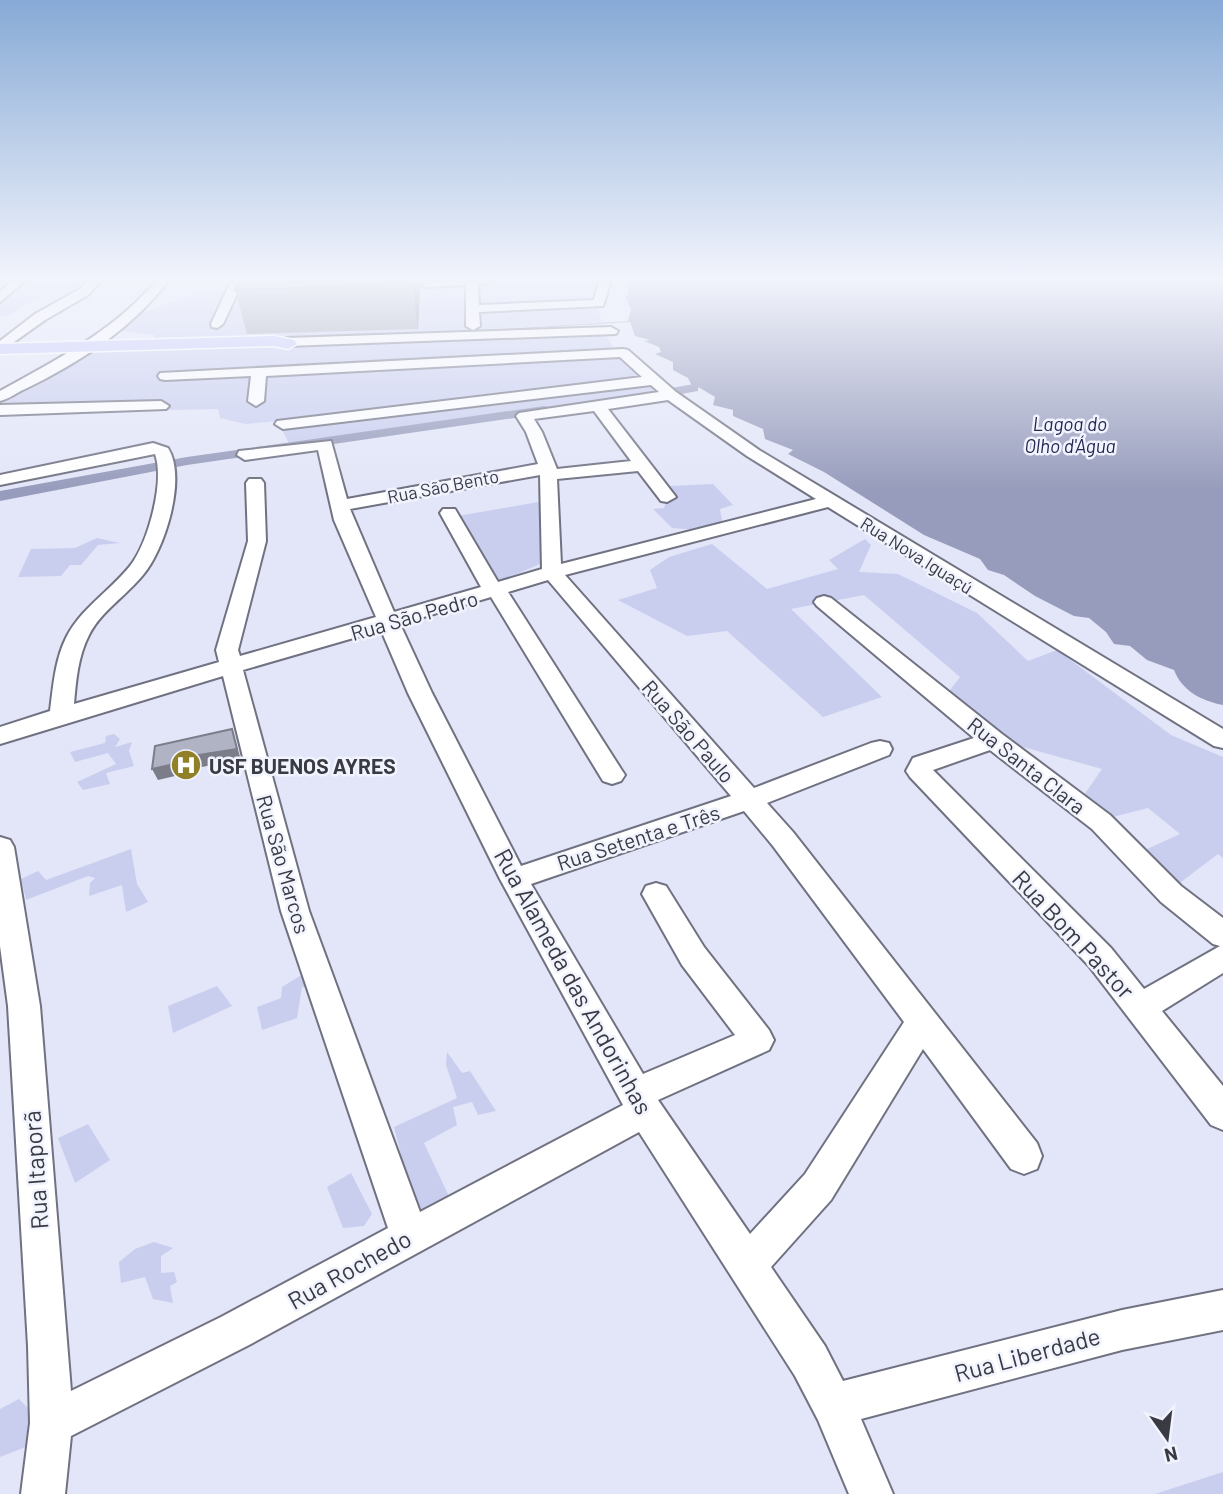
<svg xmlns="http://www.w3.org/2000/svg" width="1223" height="1494" viewBox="0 0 1223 1494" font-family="Barlow,sans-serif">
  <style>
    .green { fill: #c9ceef }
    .water { fill: #979cbc }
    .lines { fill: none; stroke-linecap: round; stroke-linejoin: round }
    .canal { fill: #979cbc; fill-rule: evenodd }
    .minor-casing { stroke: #707282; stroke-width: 4 }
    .major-casing { stroke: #fff; stroke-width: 3 }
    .minor { fill: #fff; fill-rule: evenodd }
    .major { fill: #c4c9fb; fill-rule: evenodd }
    .wall { fill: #979aa9 }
    .shaded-wall { fill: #7b7d89 }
    .building { fill: #b0b3c4; stroke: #7b7d89; stroke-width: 2 }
    .labels { text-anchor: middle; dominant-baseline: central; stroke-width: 5; stroke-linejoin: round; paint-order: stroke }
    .far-street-label { font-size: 18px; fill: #3a3b42; stroke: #f1f3fe }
    .far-water-label { font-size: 19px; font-style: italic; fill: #242651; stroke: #f1f3fe }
    .street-label { font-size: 21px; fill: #3a3b42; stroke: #f1f3fe }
    .poi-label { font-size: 21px; font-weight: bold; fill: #3a3b42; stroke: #f1f3fe; text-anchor: start }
    .near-street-label { font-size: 24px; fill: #3a3b42; stroke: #f1f3fe }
  </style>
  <rect width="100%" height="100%" fill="#e3e6f8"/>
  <path class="green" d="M25,281H91L83,290L60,291L52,296L37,298L8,316H0V300Z
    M488,281H600L599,314L602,322L455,332L98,343L100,341L155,339L154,335L114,330L133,316L198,293Z
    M601,326L621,361L657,392L289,443L277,421L246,424L220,418L218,409L0,414V404L68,367L91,350Z
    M713,484L733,505L720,509L722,521L709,531L672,528L653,509L664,508L670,486Z
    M550,500L547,561L496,583L452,517Z
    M97,538L120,543L98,545L81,565H70L61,576L18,577L31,549L75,548Z
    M865,539L871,545L859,572L898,574L977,613L1028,661L1057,650L1171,735L1223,757V858L1218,854L1177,885L1134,855L1180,834L1148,808L1109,818L1082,798L1102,769L1012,744L947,694L960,677L864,595L791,609L882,697L823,717L727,631L687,636L618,600L657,588L650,570L669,557L712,544L767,589L838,569L829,560Z
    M114,734L120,739L115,747L132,742L129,751L134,766L106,773L110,784L83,790L77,782L116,764L108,753L75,762L70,752L105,743L106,736Z
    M131,849L137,884L148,902L126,912L122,885L89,896L90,883L95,878L88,876L26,900L21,879L38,871L46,880Z
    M308,971L317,981L310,998V988L302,987L297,1018L262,1030L257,1007L281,998L282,987Z
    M217,986L232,1006L173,1033L168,1006Z
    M447,1052L462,1073L470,1071L496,1111L478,1115L472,1102L453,1107L457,1125L424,1143L453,1205L418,1222L394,1127L457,1098L446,1065Z
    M88,1124L110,1160L75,1183L58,1138Z
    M351,1173L372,1214L364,1226L343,1228L327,1187Z
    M154,1242L173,1248L161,1256V1273L174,1272L177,1282L170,1286L173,1303L153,1299L145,1277L121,1283L119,1262L135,1249Z
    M19,1399L41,1421L36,1443L0,1457V1409Z
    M1223,1472V1494H1155Z"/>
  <path class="water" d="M628,281H1223V705C1202,701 1182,691 1174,670L1147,660L1130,646L1114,644L1106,632L1089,618L1074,616L1035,596L1004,575L988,570L980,559L924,535L824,472L788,454L793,450L765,439L763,429L733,416V410L713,405L715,397L700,388L692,386L688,378L673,370V362L657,355L655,354L661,352L659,347L644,341L650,340L635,336L630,322L456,333L241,339L455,332L628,321L631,309L625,297L628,295Z"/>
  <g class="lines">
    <path class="canal" d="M694,384L698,385V391L649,400L643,396L649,392Z
      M544,406L549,407V413L187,465L0,501V491L187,457Z"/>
    <g class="minor-casing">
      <path id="minor" d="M12,281H25L0,302V292Z
        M88,281H101L88,295L45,320L0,352V341L35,314L80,289Z
        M156,281H168C132,329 77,364 25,389C16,393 9,399 0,401V391C56,360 114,331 156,281Z
        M231,281H243L223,324L217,328L212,327L211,324Z
        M423,281H492L478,285L479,305L594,300L599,281H611L603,306L479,312L480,326L473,330L466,326V285L427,287L423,286Z
        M611,327L618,331L616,334L287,346L280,342L287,338Z
        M623,349L628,350L676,392L759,450L1223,729V748L1214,746L828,507L565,575L754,788L871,743L880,741L889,743L892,749L889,755L767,803L793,832L1037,1143L1042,1156L1037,1169L1024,1174L1011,1169L923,1049L831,1200L771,1267L825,1346L843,1381L1122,1310L1223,1290V1330L1122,1350L861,1419L893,1494H849L818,1420L795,1376L639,1132L249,1345L71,1436L65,1494H21L30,1423L28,1346L8,1006L0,946V837L10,840L14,847L40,1006L71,1391L221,1317L388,1228L281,911L223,676L0,744V727L50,711C53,687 55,660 66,638C81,608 109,592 130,566C148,543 165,482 155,454L0,485V475L153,443L168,448C187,478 165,549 143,575C126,596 101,611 89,635C78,656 76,681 74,704L219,662L216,650L248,541L246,483L249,479H261L264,483L266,541L238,650L240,656L376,617L334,520L318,450L245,460L237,455L239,451L331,441L347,499L538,464L526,432L516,416L519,413L659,392L651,385L283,429L275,424L277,421L642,377L620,357L266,376L264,401L256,406L248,401L251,376L165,380L160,379L158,376L160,373ZM668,400L747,456L816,499L561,564L557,479L638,471L661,501L667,502L676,497L608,409ZM594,411L631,461L557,469L542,432L534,419ZM540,475L542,569L498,582L455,509H443L440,513L481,587L394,612L350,509ZM548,580L731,796L521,866L432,693L400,624L491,597L603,781L612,784L621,781L625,775L621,769L508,592ZM381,630L408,693L500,879L623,1105L420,1212L309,911L243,670ZM744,811L773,846L904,1022L805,1174L750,1234L658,1100L769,1050L774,1040L769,1030L704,947L666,886L656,883L646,886L642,894L682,965L735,1035L643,1074L531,884Z
        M161,401L169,406L166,409L0,415V405Z
        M824,596L831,598L1002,734L1110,815L1181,886L1223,918V973L1162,1011L1223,1086V1130L1211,1125L1089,966L910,777L906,771L913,758L974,738L817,606L814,602L817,598ZM990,750L1092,829L1161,902L1213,944L1220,946L1144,989L1111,948L933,770Z"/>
    </g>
    <g class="major-casing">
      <path id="major" d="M274,336L294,340L297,344L288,349L274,346L0,354V344Z"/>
    </g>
    <use href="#minor" class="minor"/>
    <use href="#major" class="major"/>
  </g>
  <path class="wall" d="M239,281L420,285L418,329L247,334L235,290Z"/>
  <path class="shaded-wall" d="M412,281H420V285L418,329Z
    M232,729L241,760L179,771L175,776L158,780L152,769L174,759Z"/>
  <path class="building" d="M239,281H412V284L235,290Z
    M232,729L237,749L174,759L170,765L152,769L155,746Z"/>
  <linearGradient id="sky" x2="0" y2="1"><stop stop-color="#87aad6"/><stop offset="0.57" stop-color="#f2f4fc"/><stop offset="1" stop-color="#f2f4fc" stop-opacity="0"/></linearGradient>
  <rect width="1223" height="490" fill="url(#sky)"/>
  <defs>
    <g id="hospital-disc" transform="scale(1.575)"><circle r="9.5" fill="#908027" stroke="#f1f3fe"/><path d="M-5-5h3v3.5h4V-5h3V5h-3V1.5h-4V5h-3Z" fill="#fff"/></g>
  </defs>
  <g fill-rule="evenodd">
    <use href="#hospital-disc" x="186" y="765"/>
  </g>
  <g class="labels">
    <g class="far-street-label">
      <text transform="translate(443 486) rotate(-11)">Rua São Bento</text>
      <text transform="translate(917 555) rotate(32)">Rua Nova Iguaçú</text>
    </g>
    <g class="far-water-label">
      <text x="1070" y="423">Lagoa do<tspan x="1070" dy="22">Olho d'Água</tspan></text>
    </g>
    <g class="street-label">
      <text transform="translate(414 615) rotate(-16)">Rua São Pedro</text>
      <text transform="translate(689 731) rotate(49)">Rua São Paulo</text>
      <text transform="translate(1027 765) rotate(38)">Rua Santa Clara</text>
      <text transform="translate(638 837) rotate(-18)">Rua Setenta e Três</text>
      <text transform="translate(284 864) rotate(74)">Rua São Marcos</text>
    </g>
    <g class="poi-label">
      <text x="209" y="765">USF BUENOS AYRES</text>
    </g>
    <g class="near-street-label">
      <text transform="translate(1074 934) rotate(47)">Rua Bom Pastor</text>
      <text transform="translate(574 981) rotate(61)">Rua Alameda das Andorinhas</text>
      <text transform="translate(35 1170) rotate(-94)">Rua Itaporã</text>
      <text transform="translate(349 1269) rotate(-29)">Rua Rochedo</text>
      <text transform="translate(1027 1354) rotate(-15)">Rua Liberdade</text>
    </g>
  </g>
  <g transform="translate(1167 1438) rotate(166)" stroke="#f1f3fe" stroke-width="5" paint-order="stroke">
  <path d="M0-5L12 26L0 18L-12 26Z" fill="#3a3b42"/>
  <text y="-10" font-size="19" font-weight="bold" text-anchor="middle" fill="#3a3b42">N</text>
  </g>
</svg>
